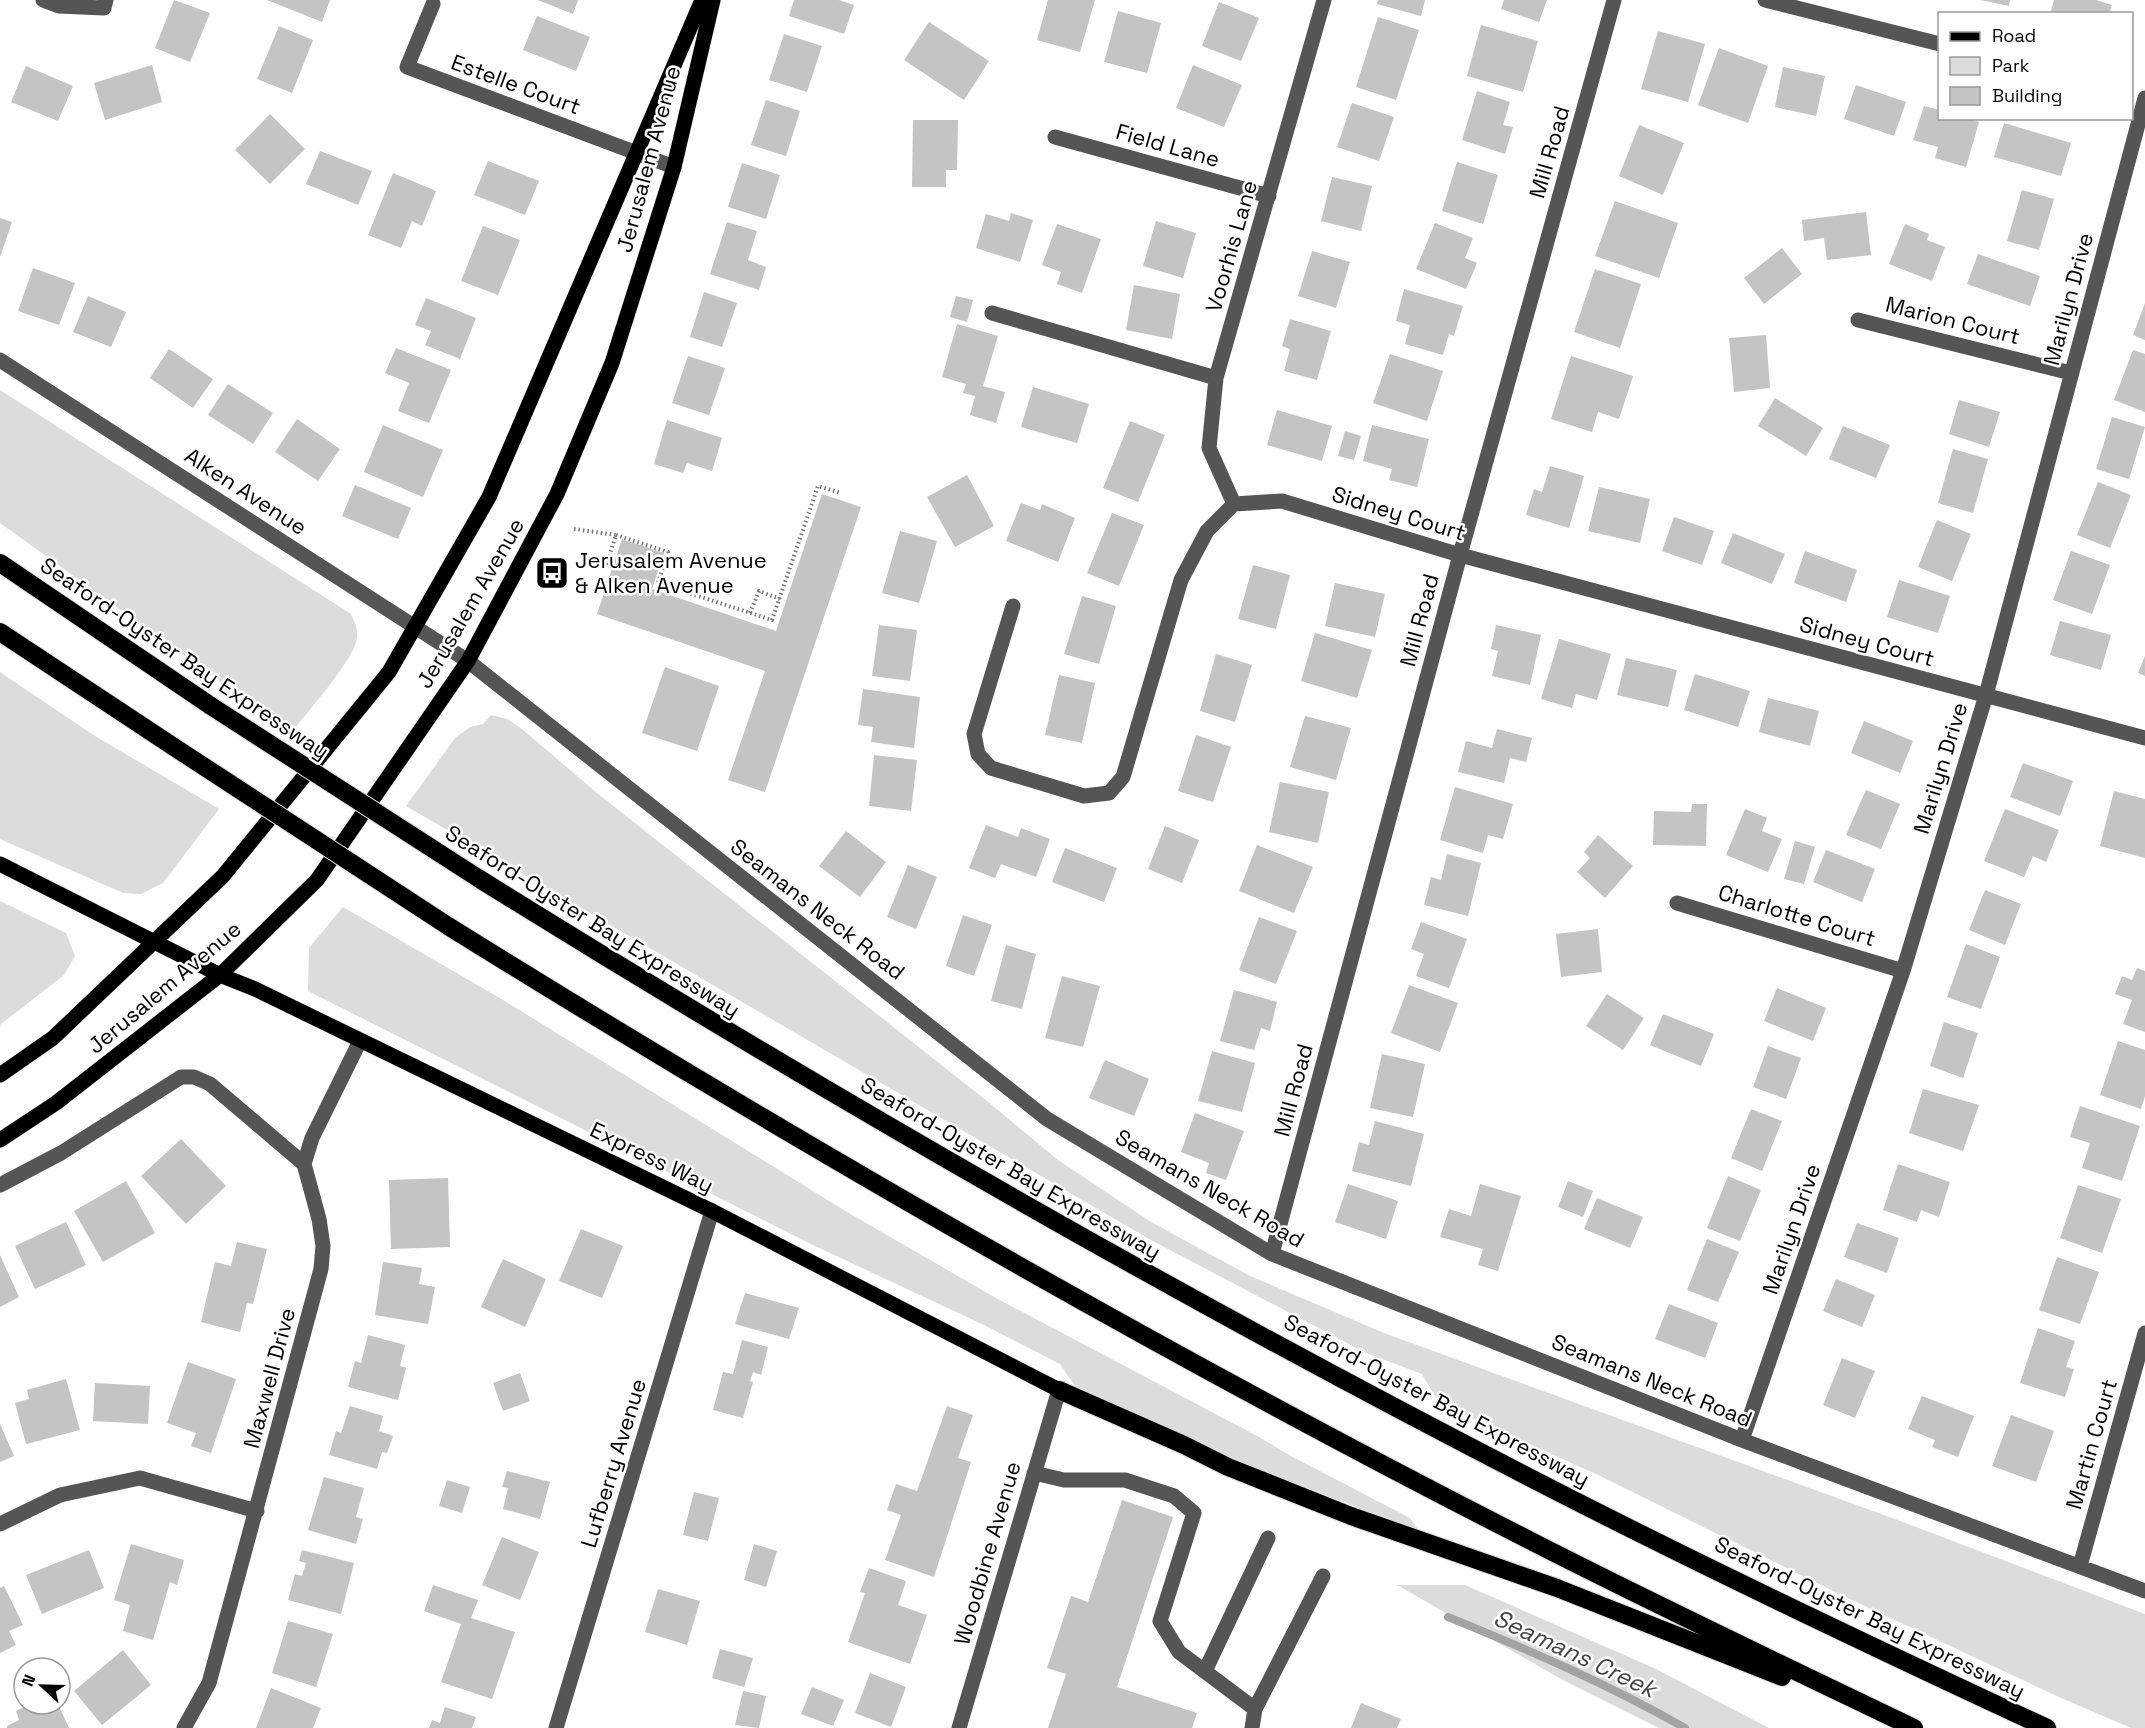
<svg xmlns="http://www.w3.org/2000/svg" width="2145" height="1728" viewBox="0 0 2145 1728" font-family="'Space Grotesk',sans-serif">
  <style>
    .green { fill: #dcdcdc }
    .lines { fill: none; stroke-linecap: round; stroke-linejoin: round }
    .stream { stroke: #a3a3a3; stroke-width: 8 }
    .building { fill: #c4c4c4 }
    .major-casing { stroke: #dbdbdb; stroke-width: 16 }
    .highway-casing { stroke: #dbdbdb; stroke-width: 20 }
    .path { stroke: #777; stroke-width: 4; stroke-dasharray: 1.5 3; stroke-linecap: butt }
    .minor { stroke: #555; stroke-width: 15 }
    .major { stroke: #000; stroke-width: 15 }
    .highway { stroke: #000; stroke-width: 18 }
    .highway-bridge-casing { stroke: #dbdbdb; stroke-width: 20; stroke-linecap: butt }
    .highway-bridge { stroke: #000; stroke-width: 18 }
    .labels { text-anchor: middle; dominant-baseline: central; stroke-width: 5; stroke-linejoin: round; paint-order: stroke }
    .street-label { font-size: 22px; fill: #000; stroke: #fff }
    .poi-label { font-size: 22px; fill: #000; stroke: #fff; text-anchor: start }
    .water-label { font-size: 24px; font-style: italic; fill: #444; stroke: #fff }
  </style>
  <rect width="100%" height="100%" fill="#fff"/>
  <path class="green" d="M0,390L351,614C354,621 358,628 357,637C356,658 307,712 293,731L261,711L0,523Z
    M0,672L95,736L219,809L163,883L141,894L123,893L0,839Z
    M491,715L507,719L522,729L597,793L987,1101L1058,1160L1151,1222L1250,1276L1384,1333L1895,1519L2145,1614V1728H2131L2061,1698L1837,1593L1598,1475L1439,1403L1422,1374L1364,1352L1149,1239L406,806L455,738L470,727L483,724Z
    M0,901L66,933L75,956L64,975L0,1025Z
    M343,907L503,1000L847,1212L996,1298L1259,1437L1289,1455L1410,1518L1419,1531L1250,1466L1075,1386L1060,1364L984,1325L815,1246L308,991L309,948Z
    M1397,1585H1465L1654,1668L1769,1728H1659L1561,1679Z"/>
  <g class="lines">
    <path class="stream" d="M1448,1617C1529,1650 1610,1685 1685,1728"/>
  </g>
  <path class="building" d="M174,0L210,13L190,62L155,48Z
    M267,0H330L322,22Z
    M538,0H578L573,14Z
    M794,0H839L854,5L844,34L789,16Z
    M1048,0H1095L1080,52L1037,40Z
    M1378,0H1425L1421,16L1377,4Z
    M1504,0H1547L1539,22L1501,9Z
    M1981,0H2010L2009,6Z
    M2054,0H2096L2112,5L2109,14H2050Z
    M1219,2L1259,18L1241,61L1202,46Z
    M1118,11L1161,23L1147,73L1104,62Z
    M537,16L590,37L576,71L523,50Z
    M1378,17L1419,30L1396,100L1356,87Z
    M929,22L989,61L964,100L904,60Z
    M1481,25L1538,41L1523,92L1467,76Z
    M279,26L313,40L292,93L257,79Z
    M1658,31L1705,44L1688,102L1641,89Z
    M784,34L822,46L807,92L769,80Z
    M1719,48L1768,66L1748,123L1698,105Z
    M152,65L162,102L105,120L94,83Z
    M1193,65L1242,85L1224,127L1176,108Z
    M26,66L73,86L58,121L11,102Z
    M1783,67L1825,76L1816,116L1775,107Z
    M1856,85L1906,102L1894,136L1844,119Z
    M1477,91L1510,102L1503,125L1513,127L1505,154L1462,140Z
    M766,100L800,111L786,156L751,145Z
    M1352,103L1394,117L1379,161L1337,147Z
    M1924,106L1940,110V118H1967L1979,122L1966,167L1935,158L1938,147L1913,140Z
    M270,114L305,149L270,184L235,150Z
    M913,120H958L957,170H946V187H912Z
    M2004,123L2071,143L2061,176L1994,157Z
    M1639,125L1684,143L1663,195L1619,176Z
    M320,151L372,171L358,205L306,184Z
    M488,161L539,181L525,215L474,195Z
    M1457,162L1498,175L1483,224L1442,211Z
    M742,163L780,175L766,219L728,207Z
    M393,173L436,191L422,226L412,221L401,248L368,235Z
    M1332,177L1372,186L1361,231L1321,221Z
    M2022,190L2054,199L2039,250L2007,241Z
    M1615,201L1678,223L1659,278L1595,256Z
    M1866,212L1871,255L1827,260L1824,238L1804,241L1802,220Z
    M1011,213L1033,220L1020,262L976,248L986,214L1009,221Z
    M0,218L12,222L0,257Z
    M1156,221L1196,233L1183,278L1143,266Z
    M727,222L757,231L748,260L766,267L759,290L710,274Z
    M1435,223L1473,238L1465,258L1477,263L1466,289L1416,269Z
    M1057,224L1101,239L1082,293L1057,284L1061,272L1042,265Z
    M1905,224L1929,234L1927,240L1945,247L1932,281L1889,264Z
    M483,226L520,240L498,295L461,281Z
    M1782,248L1802,274L1764,304L1744,278Z
    M1312,251L1350,262L1336,308L1298,296Z
    M1978,254L2040,276L2030,306L1967,284Z
    M33,268L75,283L59,325L18,311Z
    M1595,269L1641,284L1620,348L1574,332Z
    M1134,285L1180,294L1172,339L1126,330Z
    M1404,289L1463,306L1454,336L1449,334L1443,355L1405,344L1410,325L1396,321Z
    M704,292L737,303L722,347L690,337Z
    M88,296L126,312L111,347L73,332Z
    M956,296L973,300L967,322L950,317Z
    M426,298L476,318L460,359L425,345L431,331L415,325Z
    M2145,303V340L2133,335Z
    M1290,319L1331,331L1317,380L1284,371L1290,349L1282,346Z
    M957,324L998,336L983,386L1005,392L996,423L970,415L975,396L963,393L966,384L942,377Z
    M1766,335L1770,388L1734,392L1729,338Z
    M396,348L451,370L429,423L398,411L409,383L385,373Z
    M169,349L213,379L193,408L150,378Z
    M2133,350L2145,354V412L2114,400Z
    M1390,354L1443,371L1427,421L1373,403Z
    M688,356L725,368L709,415L672,403Z
    M1571,356L1633,376L1619,419L1598,412L1592,432L1551,419Z
    M228,384L273,413L253,444L208,415Z
    M1033,387L1089,404L1077,443L1021,427Z
    M1775,398L1823,428L1806,456L1758,426Z
    M1959,400L2000,412L1989,447L1949,434Z
    M1277,410L1332,426L1322,461L1267,445Z
    M2112,417L2145,427L2129,479L2096,469Z
    M297,419L340,449L318,481L275,452Z
    M667,420L722,438L712,471L687,463L683,473L654,464Z
    M1130,421L1165,435L1138,502L1103,488Z
    M383,425L443,450L423,497L364,472Z
    M1372,425L1429,439L1417,487L1389,480L1392,469L1363,461Z
    M1843,426L1890,445L1876,478L1829,459Z
    M1345,431L1361,436L1354,460L1338,456Z
    M1953,449L1988,459L1973,513L1938,503Z
    M1550,466L1584,476L1569,528L1526,515L1534,489L1542,492Z
    M967,475L994,526L955,547L927,497Z
    M2098,482L2131,495L2110,548L2077,535Z
    M355,485L411,508L398,539L342,516Z
    M1599,487L1650,499L1640,543L1588,531Z
    M822,494L861,507L765,792L728,780L765,671L597,614L622,539L664,553L652,589L776,631Z
    M1021,503L1040,510L1042,504L1075,518L1058,562L1006,541Z
    M1112,513L1144,525L1119,586L1087,573Z
    M1674,517L1714,531L1702,565L1662,551Z
    M1937,520L1971,534L1952,581L1918,567Z
    M900,531L937,541L919,603L882,593Z
    M1733,533L1785,554L1772,584L1721,563Z
    M1805,551L1857,570L1846,602L1794,583Z
    M2071,551L2110,565L2092,614L2053,600Z
    M1253,565L1290,575L1276,629L1238,619Z
    M1899,580L1950,596L1938,633L1887,617Z
    M1335,583L1385,594L1375,637L1325,626Z
    M1082,596L1116,606L1099,664L1064,654Z
    M2060,621L2111,635L2101,670L2050,655Z
    M879,625L917,630L910,681L872,676Z
    M1496,625L1541,635L1530,685L1492,676L1498,651L1491,649Z
    M1315,633L1372,650L1357,698L1301,681Z
    M1559,639L1611,654L1597,700L1576,694L1572,708L1541,699Z
    M1216,654L1252,665L1235,722L1200,711Z
    M2145,656V676L2138,673Z
    M1626,658L1677,670L1668,707L1617,695Z
    M665,667L719,686L697,751L642,733Z
    M1695,674L1750,691L1738,727L1684,710Z
    M1059,675L1095,683L1082,743L1045,735Z
    M863,689L920,697L914,748L871,742L873,727L858,725Z
    M1768,698L1819,711L1810,746L1759,732Z
    M1305,716L1351,728L1336,780L1290,767Z
    M1864,721L1913,741L1900,773L1851,753Z
    M1497,729L1532,738L1526,762L1510,758L1504,783L1458,772L1466,741L1492,748Z
    M1196,735L1231,747L1213,802L1178,791Z
    M874,755L917,760L911,811L869,806Z
    M2023,763L2073,781L2060,816L2010,797Z
    M1280,782L1329,792L1318,843L1269,832Z
    M1455,787L1513,804L1503,839L1488,835L1483,853L1440,840Z
    M1866,790L1900,804L1881,849L1846,835Z
    M2114,791L2145,799V858L2100,846Z
    M1692,804H1707L1706,846L1653,845L1654,811L1691,812Z
    M1745,809L1767,818L1762,831L1782,839L1768,872L1726,855Z
    M2005,809L2059,830L2046,862L2033,856L2024,877L1984,861Z
    M986,825L1018,837L1021,828L1050,839L1036,877L1001,864L995,878L969,868Z
    M1165,826L1199,840L1182,883L1148,869Z
    M846,831L886,862L860,897L819,866Z
    M1598,835L1633,866L1605,898L1577,872L1590,858L1584,852Z
    M1795,841L1815,847L1804,884L1784,879Z
    M1257,845L1313,867L1294,913L1239,891Z
    M1065,848L1117,868L1104,902L1052,882Z
    M1826,850L1875,869L1862,902L1813,882Z
    M1447,854L1481,863L1468,916L1424,905L1431,877L1441,880Z
    M908,865L937,877L916,929L887,917Z
    M1985,890L2021,904L2005,945L1969,930Z
    M963,915L992,925L974,976L946,966Z
    M1259,917L1297,931L1276,984L1239,970Z
    M1421,922L1467,939L1449,988L1416,976L1424,954L1411,949Z
    M1598,929L1602,972L1561,977L1556,934Z
    M1966,944L2000,957L1981,1009L1947,997Z
    M1006,945L1036,954L1022,1009L991,1001Z
    M2137,968L2145,971V1032L2123,1024L2132,1000L2115,994L2122,976L2132,980Z
    M1062,976L1100,986L1083,1047L1045,1038Z
    M1409,985L1458,1003L1440,1052L1391,1033Z
    M1777,988L1826,1008L1813,1041L1764,1021Z
    M1234,990L1277,1002L1270,1031L1261,1028L1254,1050L1220,1041Z
    M1607,994L1644,1018L1623,1050L1586,1026Z
    M1663,1014L1714,1034L1701,1066L1650,1045Z
    M1944,1022L1978,1033L1963,1078L1930,1066Z
    M2118,1041L2145,1050V1096L2141,1109L2100,1095Z
    M1768,1046L1801,1058L1786,1099L1753,1087Z
    M1212,1051L1255,1063L1242,1112L1198,1101Z
    M1382,1054L1425,1064L1413,1117L1370,1108Z
    M1105,1060L1149,1079L1134,1116L1089,1098Z
    M1923,1089L1979,1105L1963,1151L1909,1133Z
    M2080,1106L2140,1126L2122,1181L2082,1168L2090,1143L2070,1137Z
    M1751,1109L1782,1121L1762,1171L1731,1158Z
    M1195,1113L1244,1131L1226,1180L1206,1173L1209,1163L1181,1152Z
    M1375,1121L1424,1134L1411,1186L1352,1171L1359,1142L1369,1145Z
    M181,1139L226,1186L186,1224L141,1176Z
    M1898,1164L1950,1182L1939,1217L1921,1210L1917,1222L1883,1210Z
    M1728,1176L1761,1190L1740,1241L1707,1228Z
    M448,1178L450,1247L391,1249L389,1180Z
    M126,1181L155,1233L103,1262L74,1211Z
    M1568,1181L1593,1191L1583,1217L1558,1207Z
    M1348,1184L1398,1201L1386,1239L1335,1222Z
    M1480,1184L1521,1196L1498,1271L1478,1265L1483,1249L1440,1237L1449,1209L1471,1216Z
    M2078,1185L2121,1199L2102,1253L2060,1238Z
    M1597,1198L1643,1217L1630,1248L1584,1229Z
    M66,1222L86,1265L35,1289L15,1246Z
    M1857,1223L1899,1238L1887,1273L1844,1257Z
    M581,1229L623,1246L602,1298L559,1281Z
    M1707,1239L1739,1252L1718,1302L1687,1290Z
    M237,1242L267,1249L253,1304L247,1303L240,1332L201,1322L215,1262L231,1266Z
    M0,1255L19,1297L0,1307Z
    M2057,1257L2099,1272L2080,1324L2039,1310Z
    M503,1259L546,1279L525,1327L481,1307Z
    M383,1262L422,1268L419,1284L435,1287L428,1324L375,1315Z
    M1836,1279L1875,1295L1862,1327L1823,1311Z
    M745,1293L799,1308L789,1339L735,1324Z
    M1669,1304L1718,1323L1705,1358L1655,1339Z
    M2038,1328L2075,1341L2066,1367L2074,1369L2065,1397L2020,1383Z
    M368,1335L405,1345L400,1366L406,1368L398,1400L348,1387L355,1361L361,1363Z
    M742,1340L768,1347L761,1375L753,1372L750,1381L753,1382L743,1418L713,1410L723,1372L733,1374Z
    M1842,1358L1875,1371L1855,1418L1823,1405Z
    M188,1362L236,1379L211,1453L191,1446L196,1433L167,1423Z
    M520,1373L530,1401L503,1411L493,1383Z
    M66,1379L80,1430L26,1444L15,1403L29,1399L27,1390Z
    M95,1383L150,1386L148,1424L93,1421Z
    M1922,1396L1974,1416L1958,1457L1932,1447L1935,1440L1908,1429Z
    M350,1406L383,1416L379,1431L393,1436L387,1453L382,1452L377,1469L329,1455L336,1431L341,1433Z
    M947,1406L973,1415L958,1458L971,1462L934,1577L885,1560L901,1515L887,1510L896,1484L917,1491Z
    M2011,1415L2054,1431L2036,1482L1992,1466Z
    M0,1424L14,1456L0,1462Z
    M507,1471L550,1482L540,1519L503,1509L508,1488L502,1487Z
    M324,1477L364,1488L356,1517L363,1519L356,1544L308,1530Z
    M447,1480L470,1487L462,1513L439,1506Z
    M694,1492L719,1498L708,1541L683,1535Z
    M1122,1500L1173,1517L1117,1687L1197,1713L1192,1728H1048L1066,1674L1047,1668L1071,1596L1088,1602Z
    M502,1537L539,1552L520,1600L482,1585Z
    M131,1544L184,1560L177,1585L170,1582L153,1640L123,1631L130,1605L114,1600Z
    M754,1544L777,1551L766,1587L744,1580Z
    M89,1550L104,1588L42,1614L26,1575Z
    M302,1550L354,1563L341,1614L288,1600L295,1574L302,1576L306,1563L299,1561Z
    M869,1568L906,1581L898,1605L927,1615L910,1664L848,1642L865,1593L860,1592Z
    M433,1585L478,1600L471,1618L515,1632L492,1699L441,1682L461,1624L424,1611Z
    M4,1586L23,1625L9,1631L16,1645L0,1653V1588Z
    M658,1589L700,1601L687,1645L645,1632Z
    M288,1621L333,1634L316,1687L272,1673Z
    M720,1649L753,1658L744,1687L712,1678Z
    M123,1650L151,1685L102,1725L74,1691Z
    M870,1673L906,1687L891,1727L855,1713Z
    M812,1687L844,1700L833,1726L801,1714Z
    M271,1688L321,1708L313,1728H256Z
    M743,1691L766,1696L759,1728L735,1725Z
    M1361,1703L1401,1719L1397,1728H1351Z
    M31,1704H58L69,1728H7V1726L19,1720L16,1711Z
    M445,1707L476,1717L472,1728H429L432,1720L440,1723Z"/>
  <g class="lines">
    <g class="major-casing">
      <path id="major" d="M0,864L220,975L255,989L712,1211L1059,1390
        M0,1075L53,1038L223,876L389,672L489,497L702,0
        M0,1140L56,1103L220,975L317,880L468,661L557,494L612,363L674,167L713,0"/>
    </g>
    <g class="highway-casing">
      <path id="highway" d="M0,563L211,706
        M0,632L174,747
        M478,878C828,1096 1186,1302 1554,1490C1716,1573 1881,1651 2047,1728
        M448,926C800,1145 1160,1352 1529,1540C1656,1605 1785,1666 1914,1728
        M1059,1390L1184,1445L1228,1467L1351,1516L1557,1588L1782,1677"/>
    </g>
    <path class="path" d="M574,529L616,535L606,566
      M616,535L668,552L658,583L772,620L818,486L841,493
      M750,613L759,591L780,599"/>
    <path class="minor" d="M43,0L59,6L104,8L106,0
      M1765,0L1940,44
      M433,4L407,67L674,167
      M1055,137L1269,196
      M992,313L1216,378
      M1858,320L2071,373
      M0,360L468,661L1047,1119L1272,1254L1742,1440L2145,1591
      M1234,504L1209,448L1216,378L1324,0
      M1013,606L974,734L978,754L991,768L1084,796L1109,793L1123,777L1181,580L1207,531L1234,504L1282,501L1460,555L2145,738
      M1677,903L1903,971
      M0,1185L61,1153L181,1077H194L210,1084L304,1164
      M1272,1254L1460,555L1614,0
      M1742,1440L1903,971L1986,695L2145,98
      M1034,1473L1064,1480H1125L1174,1496L1194,1513L1160,1621L1179,1652L1255,1709L1252,1728
      M0,1524L60,1495L140,1478L257,1511
      M2080,1566L2145,1333
      M1205,1671L1268,1538
      M1255,1709L1323,1576
      M184,1728L209,1683L321,1269L323,1246L319,1219L304,1164L312,1138L360,1041
      M556,1728L712,1211
      M959,1728L1059,1390"/>
    <use href="#major" class="major"/>
    <use href="#highway" class="highway"/>
    <g class="highway-bridge-casing">
      <path id="highway-bridge" d="M211,706L478,878
        M174,747L448,926"/>
    </g>
    <use href="#highway-bridge" class="highway-bridge"/>
  </g>
  <defs>
    <g id="bus-square" transform="scale(1.725)"><rect x="-9" y="-9" width="18" height="18" rx="4" fill="#000" stroke="#fff"/><path d="M-5-6H5V4H4V6H2V4H-2V6H-4V4H-5ZM-3.5-4V0h7V-4ZM-3.5 1.2v1.5H-2V1.2ZM2 1.2v1.5H3.5V1.2Z" fill="#fff"/></g>
  </defs>
  <g fill-rule="evenodd">
    <use href="#bus-square" x="552" y="573"/>
  </g>
  <g class="labels">
    <g class="street-label">
      <text transform="translate(516 84) rotate(20)">Estelle Court</text>
      <text transform="translate(1168 145) rotate(16)">Field Lane</text>
      <text transform="translate(1549 152) rotate(-74)">Mill Road</text>
      <text transform="translate(648 159) rotate(-75)">Jerusalem Avenue</text>
      <text transform="translate(1231 246) rotate(-74)">Voorhis Lane</text>
      <text transform="translate(2068 299) rotate(-75)">Marilyn Drive</text>
      <text transform="translate(1953 320) rotate(14)">Marion Court</text>
      <text transform="translate(246 491) rotate(33)">Alken Avenue</text>
      <text transform="translate(1399 513) rotate(17)">Sidney Court</text>
      <text transform="translate(470 603) rotate(-60)">Jerusalem Avenue</text>
      <text transform="translate(1419 620) rotate(-75)">Mill Road</text>
      <text transform="translate(1867 641) rotate(15)">Sidney Court</text>
      <text transform="translate(185 658) rotate(34)">Seaford-Oyster Bay Expressway</text>
      <text transform="translate(1940 768) rotate(-73)">Marilyn Drive</text>
      <text transform="translate(818 909) rotate(38)">Seamans Neck Road</text>
      <text transform="translate(1797 915) rotate(17)">Charlotte Court</text>
      <text transform="translate(593 921) rotate(32)">Seaford-Oyster Bay Expressway</text>
      <text transform="translate(164 987) rotate(-40)">Jerusalem Avenue</text>
      <text transform="translate(1293 1090) rotate(-75)">Mill Road</text>
      <text transform="translate(652 1157) rotate(26)">Express Way</text>
      <text transform="translate(1011 1168) rotate(30)">Seaford-Oyster Bay Expressway</text>
      <text transform="translate(1210 1188) rotate(30)">Seamans Neck Road</text>
      <text transform="translate(1791 1229) rotate(-71)">Marilyn Drive</text>
      <text transform="translate(269 1378) rotate(-75)">Maxwell Drive</text>
      <text transform="translate(1652 1380) rotate(22)">Seamans Neck Road</text>
      <text transform="translate(1437 1400) rotate(28)">Seaford-Oyster Bay Expressway</text>
      <text transform="translate(2091 1444) rotate(-74)">Martin Court</text>
      <text transform="translate(613 1463) rotate(-73)">Lufberry Avenue</text>
      <text transform="translate(987 1553) rotate(-74)">Woodbine Avenue</text>
      <text transform="translate(1870 1617) rotate(26)">Seaford-Oyster Bay Expressway</text>
    </g>
    <g class="poi-label">
      <text x="575" y="560">Jerusalem Avenue<tspan x="575" dy="25">&amp; Alken Avenue</tspan></text>
    </g>
    <g class="water-label">
      <text transform="translate(1575 1653) rotate(25)">Seamans Creek</text>
    </g>
  </g>
  <rect x="1938" y="12" width="195" height="108" fill="#ffffff" stroke="#999999" stroke-width="1.5"/>
  <rect x="1950" y="32" width="30" height="9" fill="#000000" stroke="#999999" stroke-width="1.5"/>
  <text x="1992" y="42" font-size="18" fill="#000000">Road</text>
  <rect x="1950" y="57" width="30" height="18" fill="#dcdcdc" stroke="#999999" stroke-width="1.5"/>
  <text x="1992" y="72" font-size="18" fill="#000000">Park</text>
  <rect x="1950" y="87" width="30" height="18" fill="#c4c4c4" stroke="#999999" stroke-width="1.5"/>
  <text x="1992" y="102" font-size="18" fill="#000000">Building</text>
  <g transform="translate(42 1686) rotate(292)"><circle r="28" fill="#ffffff" stroke="#999999" stroke-width="1.5"/>
  <path d="M0-4.5L10 22L0 15L-10 22Z" fill="#000000"/>
  <text y="-9" font-size="16" font-weight="bold" text-anchor="middle" fill="#000000">N</text>
  </g>
</svg>
